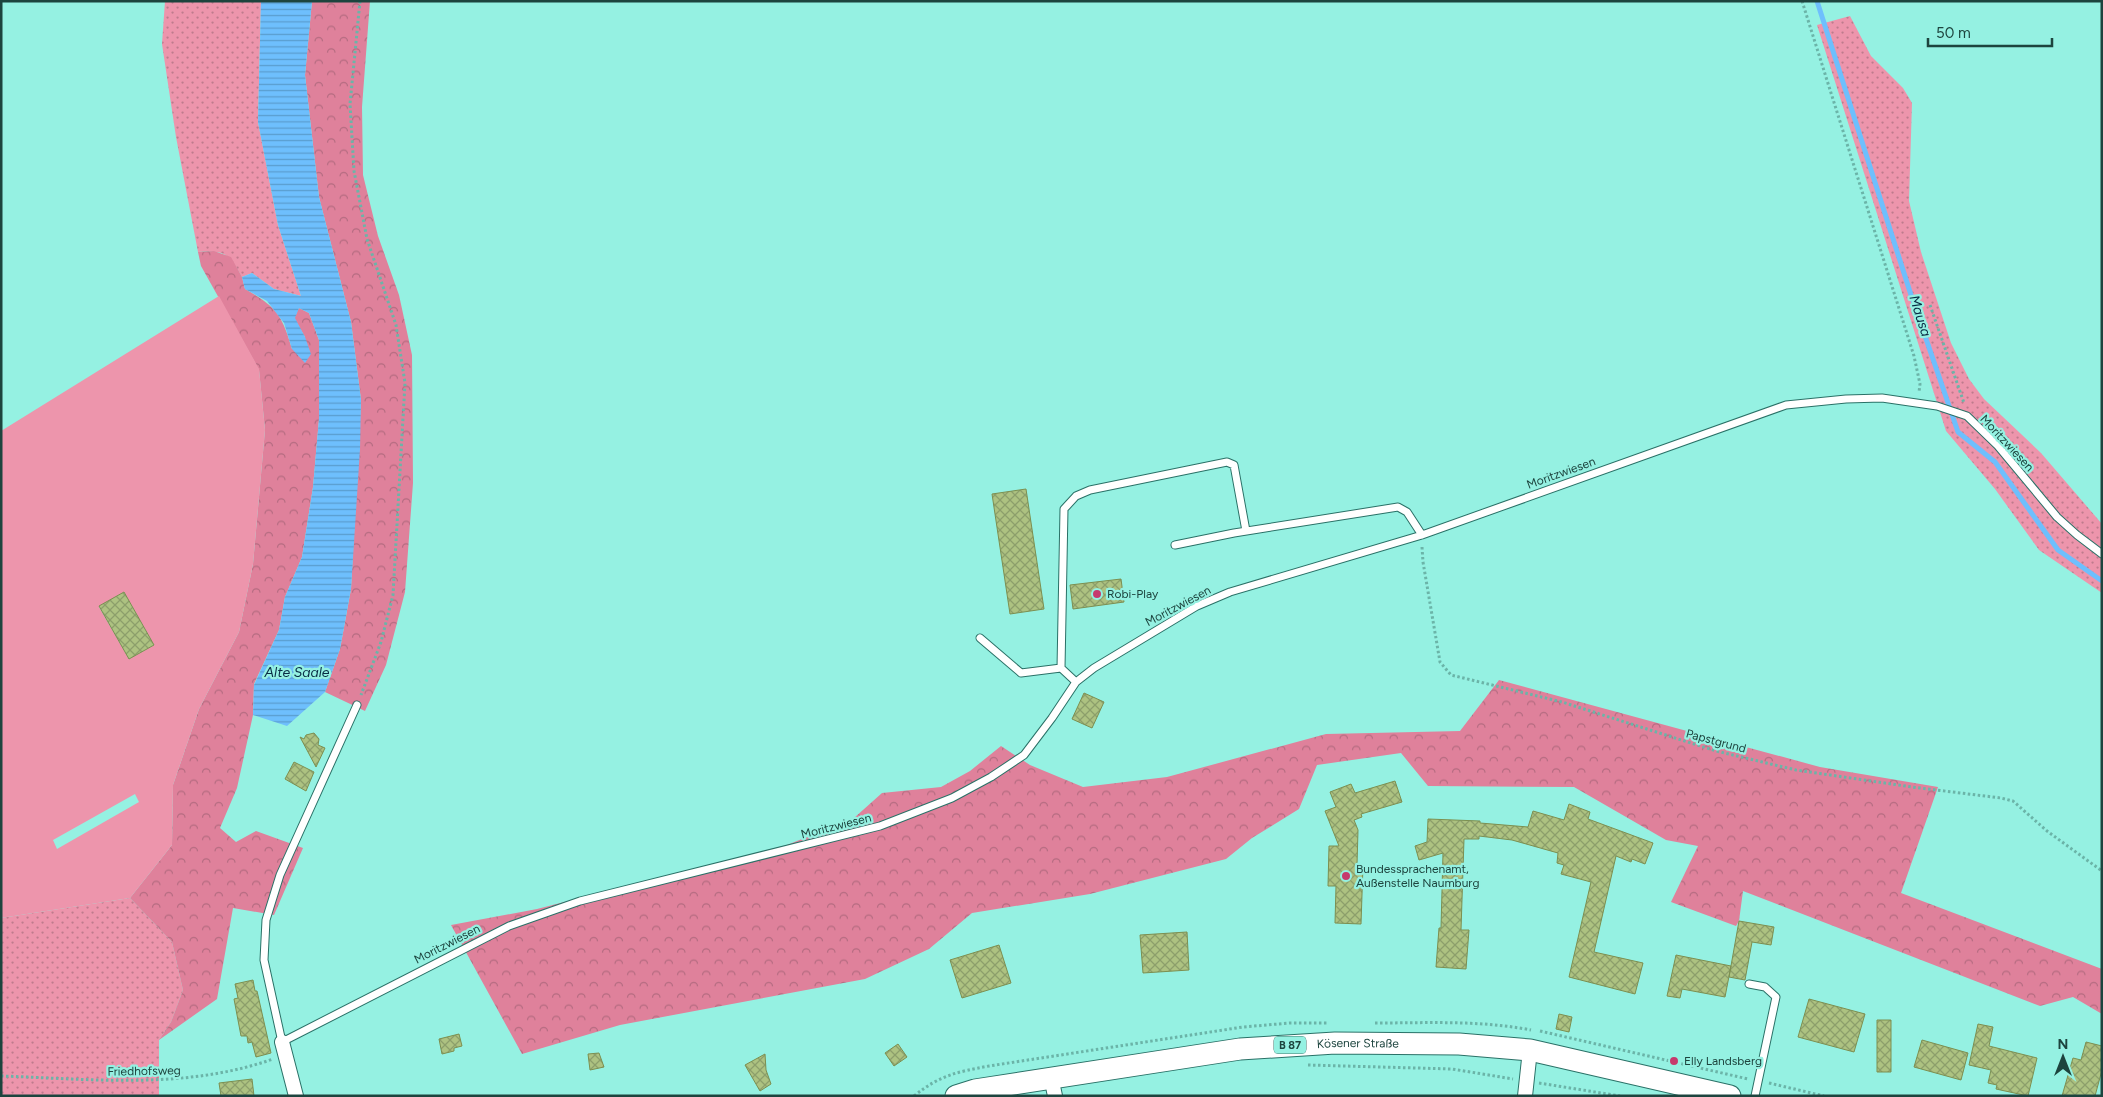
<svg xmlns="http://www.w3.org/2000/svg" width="2103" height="1097" viewBox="0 0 2103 1097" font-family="Figtree,sans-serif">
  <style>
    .grass { fill: url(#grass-dots) }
    .forest { fill: url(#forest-crowns) }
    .pitch { fill: #ed95ac; fill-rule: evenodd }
    .water { fill: url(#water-rules) }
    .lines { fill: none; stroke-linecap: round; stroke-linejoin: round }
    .stream { stroke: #6ebffd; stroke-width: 5 }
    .building { fill: url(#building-cross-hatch); stroke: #7c8f50 }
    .service-casing { stroke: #2a7167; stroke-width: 9 }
    .minor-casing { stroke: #2a7167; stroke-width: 16 }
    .primary-casing { stroke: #2a7167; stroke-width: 23 }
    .path { stroke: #6bb4a8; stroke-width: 3; stroke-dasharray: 2.5 2.5; stroke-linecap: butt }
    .service { stroke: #fff; stroke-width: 7 }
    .minor { stroke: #fff; stroke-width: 14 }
    .primary { stroke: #fff; stroke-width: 21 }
    .poi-dot { fill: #c63a6d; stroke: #95f1e2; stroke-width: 2 }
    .labels { text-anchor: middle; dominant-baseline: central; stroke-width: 4.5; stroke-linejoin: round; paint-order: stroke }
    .shield { fill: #95f1e2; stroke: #41786f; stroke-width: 1 }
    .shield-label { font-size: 11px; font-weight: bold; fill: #1d443e }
    .street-label { font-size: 12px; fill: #1d443e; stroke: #95f1e2 }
    .poi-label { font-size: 12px; fill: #1d443e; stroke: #95f1e2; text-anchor: start }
    .water-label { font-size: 14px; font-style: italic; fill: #082c44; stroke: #95f1e2 }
  </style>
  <defs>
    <pattern id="grass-dots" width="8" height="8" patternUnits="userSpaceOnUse" patternTransform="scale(1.25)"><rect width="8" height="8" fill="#ed95ac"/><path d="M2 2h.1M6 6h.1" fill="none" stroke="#bf7b8d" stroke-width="1.8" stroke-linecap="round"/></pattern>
    <pattern id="forest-crowns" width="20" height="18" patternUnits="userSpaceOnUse" patternTransform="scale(1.25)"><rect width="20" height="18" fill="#df819b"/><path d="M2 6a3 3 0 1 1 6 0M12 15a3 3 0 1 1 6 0" fill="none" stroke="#b46b80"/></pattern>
    <pattern id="water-rules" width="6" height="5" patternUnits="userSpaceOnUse" patternTransform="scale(1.25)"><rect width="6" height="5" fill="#6ebffd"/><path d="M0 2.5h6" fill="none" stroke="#5a9dce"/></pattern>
    <pattern id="building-cross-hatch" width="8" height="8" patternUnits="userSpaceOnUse" patternTransform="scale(1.25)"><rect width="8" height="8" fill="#adc281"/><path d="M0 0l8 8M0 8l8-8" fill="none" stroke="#8c9f6b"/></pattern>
  </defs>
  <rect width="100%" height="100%" fill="#95f1e2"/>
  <path class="grass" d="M165,1H261L258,122L278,225L301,296L274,289L252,273L242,277C229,254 226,250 198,252L176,137L162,44Z
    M1850,16L1871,56L1903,88L1912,103L1909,201L1921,252L1951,343L1969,379L1984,399L2041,453L2102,524V593L2039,550L1995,489L1946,431L1817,25Z
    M130,898L172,942L183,990L171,1022L159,1040V1096H1V918Z"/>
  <path class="forest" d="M312,1H370L362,107L363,175L378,236L399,295L412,355L413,483L405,592L386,665L365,711L325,692L340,649L351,589L361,400L351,322L319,197L305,75Z
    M214,251L231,257L242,277L245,289C277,307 282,315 292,349L305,337L294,318L299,308L309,313L319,340V419L313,487L302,557L285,597L279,630L254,684L253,715L237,788L220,828L236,842L256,831L303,848L274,915L233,908L217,999L159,1040L171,1022L183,990L172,942L130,898L172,845L173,785L199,709L239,632L253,564L265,430L259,370L201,266L198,252Z
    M1499,680L1820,767L1938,787L1901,893L2102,969V1014L2073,997L2040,1006L1743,891L1739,921L1736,926L1671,902L1698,846L1666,840L1574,787L1428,786L1401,753L1317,765L1299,809L1252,838L1226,859L1090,894L972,913L929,949L865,979L620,1025L522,1054L451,925L537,909L787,845L854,818L882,793L941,787L970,771L1001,746L1030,765L1083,787L1167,777L1326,734L1460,731Z"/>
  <path class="pitch" d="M219,296L259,369L265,430L253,564L239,632L199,709L173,785L172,845L130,898L1,918V431ZM124,592L154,645L129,659L99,607ZM135,794L139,802L57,849L53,840Z"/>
  <path class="water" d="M261,1H312L305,75L319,197L351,322L361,400L360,449L351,589L340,649L325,692L287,726L253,715L254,685L279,630L285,597L302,557L313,487L319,419V340L309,313L299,308L295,318L305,337L311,354L305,363L292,349L284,323L267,301L245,289L242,277L252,273L274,289L301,296L278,225L258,122Z"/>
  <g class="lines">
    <path class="stream" d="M1817,1L1911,295L1958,432L1995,462L2058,550L2102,581"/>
  </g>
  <path class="building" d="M1026,489L1044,609L1010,614L992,494Z
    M1121,579L1124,602L1073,609L1070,585Z
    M124,592L154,645L129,659L99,606Z
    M1084,693L1104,702L1092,728L1072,719Z
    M314,733L319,739L318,745L325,748L316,767L300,737L304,739L306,735Z
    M294,762L314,772L306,791L285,779Z
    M1395,781L1402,802L1361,814L1362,817L1354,820L1358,830L1357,865H1363L1361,924L1335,923L1336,886H1328L1329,846H1339L1325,811L1336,807L1330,792L1351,784L1355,793Z
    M1569,804L1590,812L1588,819L1653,843L1645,864L1632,859L1631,862L1616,856L1594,952L1643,963L1635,994L1569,977L1591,882L1561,874L1564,865L1557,863L1558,853L1512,840L1479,836V839H1464L1461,930H1469L1466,969L1436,967L1439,928H1441L1443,853L1419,860L1415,846L1427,842L1428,819L1480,821V823L1528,827L1533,811L1564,820Z
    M1739,921L1774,927L1771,945L1752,942L1745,980L1729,977Z
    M1187,932L1189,970L1143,973L1140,935Z
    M999,945L1011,983L962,998L950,960Z
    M1676,955L1731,966L1725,997L1682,989L1680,998L1667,996Z
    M253,980L255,991H257L271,1053L256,1057L252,1042L248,1043L247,1036H241L234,999L238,998L235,984Z
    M1809,999L1865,1014L1854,1052L1798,1037Z
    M1559,1014L1572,1017L1569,1032L1556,1029Z
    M1877,1020H1891V1072H1877Z
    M1978,1024L1993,1027L1989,1046L2037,1058L2028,1096L1996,1089L1997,1085L1988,1083L1991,1070L1969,1065Z
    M459,1034L462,1046L454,1048V1051L442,1054L439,1039Z
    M1922,1040L1968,1053L1961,1080L1914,1067Z
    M2086,1042L2102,1046V1070L2095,1096H2062L2073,1058L2081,1060Z
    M898,1044L907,1057L894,1066L885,1053Z
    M599,1053L604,1067L590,1070L588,1054Z
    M765,1054L766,1070L771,1084L760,1091L745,1065Z
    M252,1079L254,1096H221L219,1083Z"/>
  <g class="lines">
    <g class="service-casing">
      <path id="service" d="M1175,545L1234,533L1398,507L1407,512L1422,535
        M980,638L1021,673L1061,668
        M1076,682L1061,668L1064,509L1076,496L1090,490L1227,462L1234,465L1246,531
        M357,705L280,875L266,920L264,960L282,1042L509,926L580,901L880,826L952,798L991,777L1024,755L1052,718L1076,682L1094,668L1197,606L1230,592L1422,535L1786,405L1846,399L1882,398L1937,406L1967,416L1998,446L2057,517L2077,535L2102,554
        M1749,984L1765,987L1776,997L1755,1096"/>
    </g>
    <g class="minor-casing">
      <path id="minor" d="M282,1042L296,1096
        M1051,1077L1055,1096
        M1525,1096L1530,1050"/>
    </g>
    <g class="primary-casing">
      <g id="primary">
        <path id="s1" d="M956,1096L975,1090L1240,1049L1335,1043L1459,1044L1530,1050L1730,1096"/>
      </g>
    </g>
    <path class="path" d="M360,1L350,104L354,171L367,239L396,325L405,383L393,595L381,642L361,695
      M1802,1L1914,356L1920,384L1919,392
      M1930,305L1964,403
      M1422,547L1423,562L1440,662L1451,675L1562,702L1716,751L1796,770L1912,787L2001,798L2013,801L2047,831L2102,871
      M1375,1023C1428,1023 1479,1020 1531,1030
      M1540,1031L1748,1079
      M1308,1065L1452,1069L1513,1079
      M1,1076C92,1079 185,1090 273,1059
      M1539,1083L1620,1096
      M1769,1083L1824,1096
      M914,1096C940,1075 957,1072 989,1066L1243,1027L1290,1023H1327"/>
    <use href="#service" class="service"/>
    <use href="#minor" class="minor"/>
    <use href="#primary" class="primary"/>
  </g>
  <g class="poi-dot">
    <circle cx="1097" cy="594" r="5"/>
    <circle cx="1346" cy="876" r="5"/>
    <circle cx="1674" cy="1061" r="5"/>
  </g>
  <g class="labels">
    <rect class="shield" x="1274" y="1036.5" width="32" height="17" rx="4"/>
    <g class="shield-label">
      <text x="1290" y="1045">B 87</text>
    </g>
    <g class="street-label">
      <text transform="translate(2007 443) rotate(47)">Moritzwiesen</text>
      <text transform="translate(1561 473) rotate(-20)">Moritzwiesen</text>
      <text transform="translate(1178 606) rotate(-28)">Moritzwiesen</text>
      <text transform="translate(1716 741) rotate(15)">Papstgrund</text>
      <text transform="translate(836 826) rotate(-14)">Moritzwiesen</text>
      <text transform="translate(447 944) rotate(-27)">Moritzwiesen</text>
      <text stroke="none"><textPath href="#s1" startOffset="406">Kösener Straße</textPath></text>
      <text transform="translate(144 1071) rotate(-1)">Friedhofsweg</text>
    </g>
    <g class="poi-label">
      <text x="1107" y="594">Robi-Play</text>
      <text x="1356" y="869">Bundessprachenamt,<tspan x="1356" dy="14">Außenstelle Naumburg</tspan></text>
      <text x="1684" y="1061">Elly Landsberg</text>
    </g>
    <g class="water-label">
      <text transform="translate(1920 316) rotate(72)">Mausa</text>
      <text x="297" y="672">Alte Saale</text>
    </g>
  </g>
  <rect width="2103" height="1097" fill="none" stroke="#1d443e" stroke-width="5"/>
  <g transform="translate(2063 1057)" stroke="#95f1e2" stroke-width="4" paint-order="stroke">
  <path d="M0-4L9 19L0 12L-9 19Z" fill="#1d443e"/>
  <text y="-8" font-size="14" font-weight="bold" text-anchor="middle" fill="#1d443e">N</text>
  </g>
  <path d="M1928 38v8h124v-8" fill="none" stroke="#1d443e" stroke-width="2.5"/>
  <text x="1936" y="38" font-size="15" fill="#1d443e" stroke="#95f1e2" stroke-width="4" paint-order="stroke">50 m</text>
</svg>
